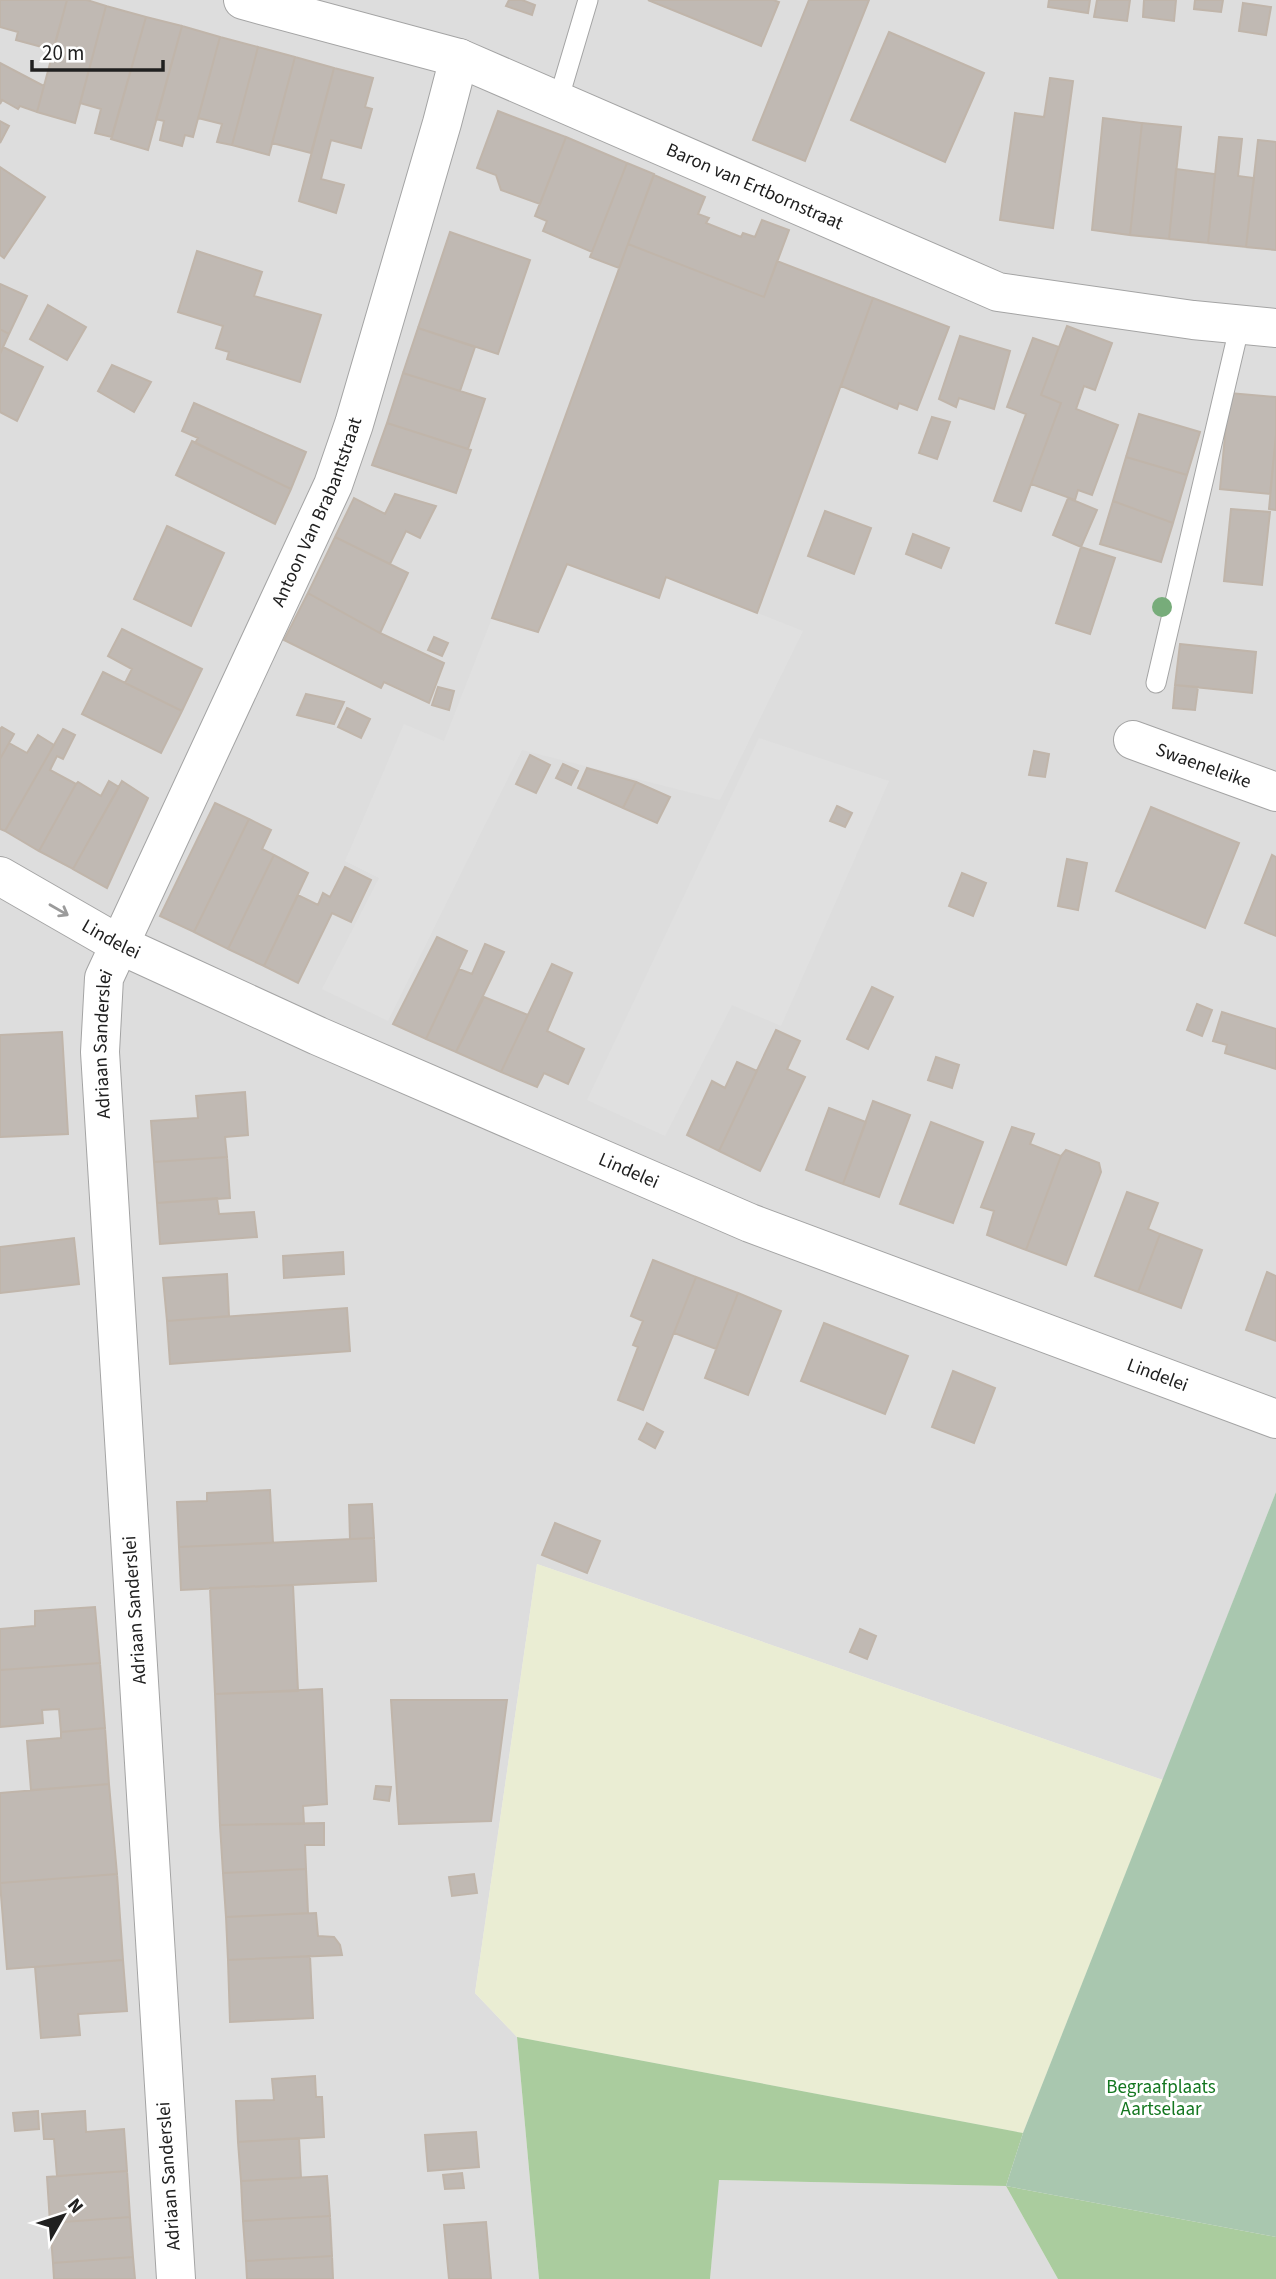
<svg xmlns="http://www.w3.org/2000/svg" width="1276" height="2279" viewBox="0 0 1276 2279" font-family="'Source Sans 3',sans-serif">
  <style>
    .residential { fill: #ddd }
    .farmland { fill: #eaedd3 }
    .forest { fill: #aacc9e }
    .cemetery { fill: #a9c7af }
    .parking { fill: #e0e0e0 }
    .building { fill: #c0b9b3; stroke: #c0b5aa; stroke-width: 2 }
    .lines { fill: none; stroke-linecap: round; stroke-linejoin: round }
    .service-casing { stroke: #a4a4a4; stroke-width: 21 }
    .minor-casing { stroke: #a4a4a4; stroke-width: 40 }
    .tertiary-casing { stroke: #a4a4a4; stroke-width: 40 }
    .service { stroke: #fff; stroke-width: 19 }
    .minor { stroke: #fff; stroke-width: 38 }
    .tertiary { stroke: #fff; stroke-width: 38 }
    .tree { fill: #77ac7a }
    .oneway { stroke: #9b9b9b }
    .labels { text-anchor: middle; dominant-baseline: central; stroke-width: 6; stroke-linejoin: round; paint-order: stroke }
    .street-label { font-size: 19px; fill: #202020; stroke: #fff }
    .park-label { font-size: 19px; fill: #147720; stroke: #fff }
  </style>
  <rect width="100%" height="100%" fill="#efede7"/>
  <path class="residential" d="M0,0H1276V1492L1163,1780L537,1564L475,1993L517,2037L539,2279H0Z
    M718,2180L1006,2186L1058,2279H710Z"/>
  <path class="farmland" d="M537,1564L1163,1780L1023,2133L517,2037L475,1993Z"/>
  <path class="forest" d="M517,2037L1023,2133L1006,2186L1276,2237V2279H1058L1006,2186L719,2180L710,2279H539Z"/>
  <path class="cemetery" d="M1276,1492V2237L1006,2186L1023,2133Z"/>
  <path class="parking" d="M567,564L659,598L666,577L803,631L720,800L522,750L388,1021L322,989L379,878L345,861L404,724L444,741L492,618L538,632Z
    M759,738L889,781L781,1026L732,1005L665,1136L587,1100Z"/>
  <path class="building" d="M0,0H67L53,50L16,40L18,32L0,27Z
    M67,0H87L106,6L75,123L37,112Z
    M509,0H522L535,5L532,15L506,6Z
    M648,0H773L779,2L761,46Z
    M809,0H869L805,161L753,140Z
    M1049,0H1090L1088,13L1048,7Z
    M1097,0H1130L1127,21L1094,17Z
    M1144,0H1176L1174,21L1143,17Z
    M1195,0H1223L1221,12L1194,9Z
    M1243,3L1271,7L1266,35L1239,31Z
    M106,6L146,17L112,137L95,133L101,109L80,103Z
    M146,17L182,26L148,150L111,139Z
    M182,26L220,37L193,137L185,135L182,146L160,140L164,121L156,119Z
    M889,32L984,73L945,162L851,120Z
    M220,37L258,47L232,145L217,142L222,124L198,118Z
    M258,47L295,57L269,155L232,145Z
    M295,57L334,68L311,153L272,143Z
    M0,63L44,86L37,112L20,106L18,109L2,100L0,104Z
    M334,68L373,78L365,107L372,109L361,148L331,140L321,179L344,185L336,213L299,201Z
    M1050,78L1073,81L1053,228L1000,220L1015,113L1044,117Z
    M498,111L566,137L540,204L501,190L496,175L477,168Z
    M1103,118L1142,123L1130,235L1092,230Z
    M0,121L9,126L0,143Z
    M1142,123L1181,127L1169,239L1130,235Z
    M566,137L627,163L592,252L543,231L547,221L535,216Z
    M1219,137L1242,139L1238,176L1254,178L1246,247L1208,243Z
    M1258,140L1276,142V250L1246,247Z
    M627,163L654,174L619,268L590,257Z
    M0,167L45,197L4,258L0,255Z
    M1176,169L1215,174L1208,243L1169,239Z
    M654,175L705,197L698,214L709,218L706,223L741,237L743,233L755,237L762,220L789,230L764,297L628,244Z
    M450,232L530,260L498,354L418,328Z
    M628,244L764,297L777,261L873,298L757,613L666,577L659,598L567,564L538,632L492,618Z
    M197,251L262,272L254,296L321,315L300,382L227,359L229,352L216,348L223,326L178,312Z
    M0,284L27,296L9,334L0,329Z
    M873,298L949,327L917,410L899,403L897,409L841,386Z
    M48,305L86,327L67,360L30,339Z
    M1067,326L1112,343L1095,390L1084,386L1076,409L1118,425L1092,495L1078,490L1075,500L1031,484L1061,403L1041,395Z
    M418,328L475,347L460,391L403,373Z
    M0,329L9,334L0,354Z
    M960,336L1010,351L994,409L959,398L956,407L939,399Z
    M1033,338L1059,347L1041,395L1061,403L1021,511L994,501L1026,414L1007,407Z
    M3,347L43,367L17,421L0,412V354Z
    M112,365L151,382L134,412L98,391Z
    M403,373L485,399L468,449L387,423Z
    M1229,393L1276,397V435L1270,494L1220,489Z
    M194,403L306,452L291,489L195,443L198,438L182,431Z
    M1139,414L1200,432L1187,475L1126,457Z
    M932,417L950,422L937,459L919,453Z
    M387,423L471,450L456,493L372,465Z
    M1276,435V510L1269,509Z
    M192,441L291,489L275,524L176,475Z
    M1126,457L1187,475L1173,523L1113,501Z
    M395,494L436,506L420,538L406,531L390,564L335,537L354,498L385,514Z
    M1068,498L1097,510L1081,547L1053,535Z
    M1113,501L1173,523L1161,562L1100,544Z
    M1231,509L1270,512L1262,585L1224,581Z
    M825,511L871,528L854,574L808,556Z
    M167,526L224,553L191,626L134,599Z
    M913,534L949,548L941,568L906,554Z
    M335,537L408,573L380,633L308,593Z
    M1081,547L1115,558L1090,634L1056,623Z
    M308,593L380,633L444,663L429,703L384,682L381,688L284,640Z
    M122,629L202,669L182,711L125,683L132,669L108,656Z
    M434,637L448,643L442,656L428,650Z
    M1180,644L1256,652L1252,693L1175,685Z
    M103,672L182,711L161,753L82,714Z
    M1175,685L1198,687L1195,710L1173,708Z
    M438,687L454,691L449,710L432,705Z
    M306,694L344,702L334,724L297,715Z
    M347,708L370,719L361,738L338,727Z
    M2,727L14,734L0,759V729Z
    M63,729L75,735L63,759L57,756L50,770L76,784L39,851L5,831Z
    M38,735L54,745L5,831L0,829V759L9,743L27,753Z
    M1034,751L1049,754L1045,777L1029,775Z
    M530,755L550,765L536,793L516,784Z
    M563,764L578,771L571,785L556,778Z
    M587,768L636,782L623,808L578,788Z
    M109,781L119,787L73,869L39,851L76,784L78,782L101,796Z
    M122,781L148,798L107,888L73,869Z
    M636,782L670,797L657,823L623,808Z
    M215,803L249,819L194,932L160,916Z
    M837,806L852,813L845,827L830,821Z
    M1151,807L1239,843L1205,928L1116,891Z
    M249,819L271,830L262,849L274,855L228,949L194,932Z
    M274,855L308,873L264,966L228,949Z
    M1272,855L1276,857V936L1245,923Z
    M1067,859L1087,863L1078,910L1058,906Z
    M345,867L371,880L351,922L332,913L298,983L264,966L298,895L318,905L323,893L330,897Z
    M962,873L986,883L973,916L949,906Z
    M437,937L467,951L426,1039L393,1024Z
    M485,944L504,952L456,1052L426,1039L459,969L472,974Z
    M552,964L572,973L547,1031L584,1049L568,1084L544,1073L537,1087L501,1072Z
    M872,987L893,997L868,1049L847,1039Z
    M484,997L528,1015L501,1072L456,1052Z
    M1197,1004L1212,1010L1202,1036L1187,1030Z
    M1222,1012L1276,1029V1069L1225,1053L1227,1045L1213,1041Z
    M776,1030L800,1041L787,1069L805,1077L760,1171L719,1151Z
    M62,1032L68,1134L0,1137V1035Z
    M936,1057L959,1065L952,1088L928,1080Z
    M737,1062L757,1071L719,1151L687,1135L712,1081L725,1088Z
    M245,1092L248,1135L225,1137L227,1157L154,1162L151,1121L198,1118L196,1096Z
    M873,1101L910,1115L879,1197L843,1184Z
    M829,1108L866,1122L843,1184L806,1170Z
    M931,1122L983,1142L953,1223L900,1204Z
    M1012,1127L1034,1134L1030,1144L1061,1156L1026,1250L987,1235L994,1211L981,1207Z
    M1066,1150L1099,1163L1101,1172L1066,1265L1026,1250L1061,1156Z
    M227,1157L230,1198L157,1203L154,1162Z
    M1127,1192L1158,1203L1148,1229L1160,1234L1138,1292L1095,1276Z
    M217,1198L219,1214L254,1212L257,1237L160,1244L157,1203Z
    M1160,1234L1202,1250L1181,1308L1138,1292Z
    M74,1238L79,1284L0,1293V1247Z
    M343,1252L344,1274L284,1278L283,1256Z
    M653,1260L696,1277L643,1410L618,1400L638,1347L633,1345L643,1321L631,1316Z
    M1267,1272L1276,1276V1341L1246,1330Z
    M227,1274L229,1316L167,1321L163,1278Z
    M696,1277L738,1293L716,1349L674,1333Z
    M738,1293L781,1311L748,1395L705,1378Z
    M347,1308L350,1351L170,1364L167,1321Z
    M824,1323L908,1356L885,1414L801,1381Z
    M953,1371L995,1388L974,1443L932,1427Z
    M647,1423L663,1432L655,1448L639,1439Z
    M270,1490L273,1543L179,1547L177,1502L207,1501V1493Z
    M372,1504L374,1538L350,1539L349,1505Z
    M555,1523L600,1541L587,1573L542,1555Z
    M374,1538L376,1581L181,1590L179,1547Z
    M293,1585L298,1691L215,1694L210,1588Z
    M95,1607L100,1663L0,1670V1629L35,1626V1611Z
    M860,1629L876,1636L867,1659L850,1652Z
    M100,1663L105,1728L61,1732L59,1709L42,1710L43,1723L0,1727V1670Z
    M322,1689L327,1804L303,1806L304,1824L220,1825L215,1694Z
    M391,1700H507L491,1821L399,1824Z
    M105,1728L109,1784L31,1790L27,1741L61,1738V1732Z
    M109,1784L117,1874L0,1883V1793Z
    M376,1786L391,1787L389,1801L374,1799Z
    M324,1823V1845H305L306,1869L223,1873L220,1825Z
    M306,1869L308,1913L226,1917L223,1873Z
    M117,1874L123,1960L7,1969L0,1883Z
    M474,1874L477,1893L452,1896L449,1877Z
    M316,1913L318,1936L334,1937L340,1945L342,1955L228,1960L226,1917Z
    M310,1956L313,2018L230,2022L228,1960Z
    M123,1960L127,2011L78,2014L80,2035L41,2038L35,1967Z
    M315,2076L316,2097H322L324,2137L238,2142L236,2101L274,2100L272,2079Z
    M38,2111L39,2129L15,2131L13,2113Z
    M85,2111L86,2132L124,2129L127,2171L57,2176L54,2139H44L42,2114Z
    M476,2132L479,2167L428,2171L425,2135Z
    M299,2138L301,2178L241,2181L238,2142Z
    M127,2171L130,2217L50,2223L47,2177Z
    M462,2173L464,2188L445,2189L443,2175Z
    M327,2176L330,2216L243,2221L241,2181Z
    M330,2216L332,2256L246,2261L243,2221Z
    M130,2217L133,2257L53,2263L50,2223Z
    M486,2222L491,2279H449L444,2225Z
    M332,2256L333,2279H247L246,2261Z
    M133,2257L135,2279H54L53,2263Z"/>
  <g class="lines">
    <g class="service-casing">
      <path id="service" d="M558,101L588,0
        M1156,683L1240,324"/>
    </g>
    <g class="minor-casing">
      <g id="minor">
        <path id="s1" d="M1133,740L1276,792"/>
        <path id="s2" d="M0,876L120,945L181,973L318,1036L750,1223L1276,1419"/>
        <path id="s3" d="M176,2279L100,1052L104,978L333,485L354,424L442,123L459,58"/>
      </g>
    </g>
    <g class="tertiary-casing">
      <g id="tertiary">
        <path id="s4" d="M243,0L459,58L998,292L1193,320L1276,328"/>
      </g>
    </g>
    <use href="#service" class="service"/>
    <use href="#minor" class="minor"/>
    <use href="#tertiary" class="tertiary"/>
  </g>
  <circle class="tree" cx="1162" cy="607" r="10"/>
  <defs><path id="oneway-shaft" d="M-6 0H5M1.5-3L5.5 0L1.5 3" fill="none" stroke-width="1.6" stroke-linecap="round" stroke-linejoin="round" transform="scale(1.75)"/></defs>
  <use class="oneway" href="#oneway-shaft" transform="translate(59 910) rotate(30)"/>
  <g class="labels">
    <g class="street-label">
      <text stroke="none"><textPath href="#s4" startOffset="546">Baron van Ertbornstraat</textPath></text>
      <text stroke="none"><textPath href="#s3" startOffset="1816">Antoon Van Brabantstraat</textPath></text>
      <text stroke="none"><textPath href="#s1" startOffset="75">Swaeneleike</textPath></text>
      <text stroke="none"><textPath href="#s2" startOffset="128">Lindelei</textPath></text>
      <text stroke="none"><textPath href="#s3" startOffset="1237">Adriaan Sanderslei</textPath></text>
      <text stroke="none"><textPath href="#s2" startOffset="695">Lindelei</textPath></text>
      <text stroke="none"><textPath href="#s2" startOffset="1262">Lindelei</textPath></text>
      <text transform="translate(135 1610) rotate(-94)">Adriaan Sanderslei</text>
      <text transform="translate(169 2176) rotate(-94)">Adriaan Sanderslei</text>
    </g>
    <g class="park-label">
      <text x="1161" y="2087">Begraafplaats<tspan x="1161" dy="22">Aartselaar</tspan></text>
    </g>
  </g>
  <g transform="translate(63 2216) rotate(51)" stroke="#ffffff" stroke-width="5" paint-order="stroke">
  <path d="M0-5L12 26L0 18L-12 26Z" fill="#202020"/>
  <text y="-10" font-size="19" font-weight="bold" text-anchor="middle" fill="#202020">N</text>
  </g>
  <path d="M32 60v10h131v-10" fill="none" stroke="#202020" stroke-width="3.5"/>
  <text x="42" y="60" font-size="21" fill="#202020" stroke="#ffffff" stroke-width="5" paint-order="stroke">20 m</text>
</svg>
